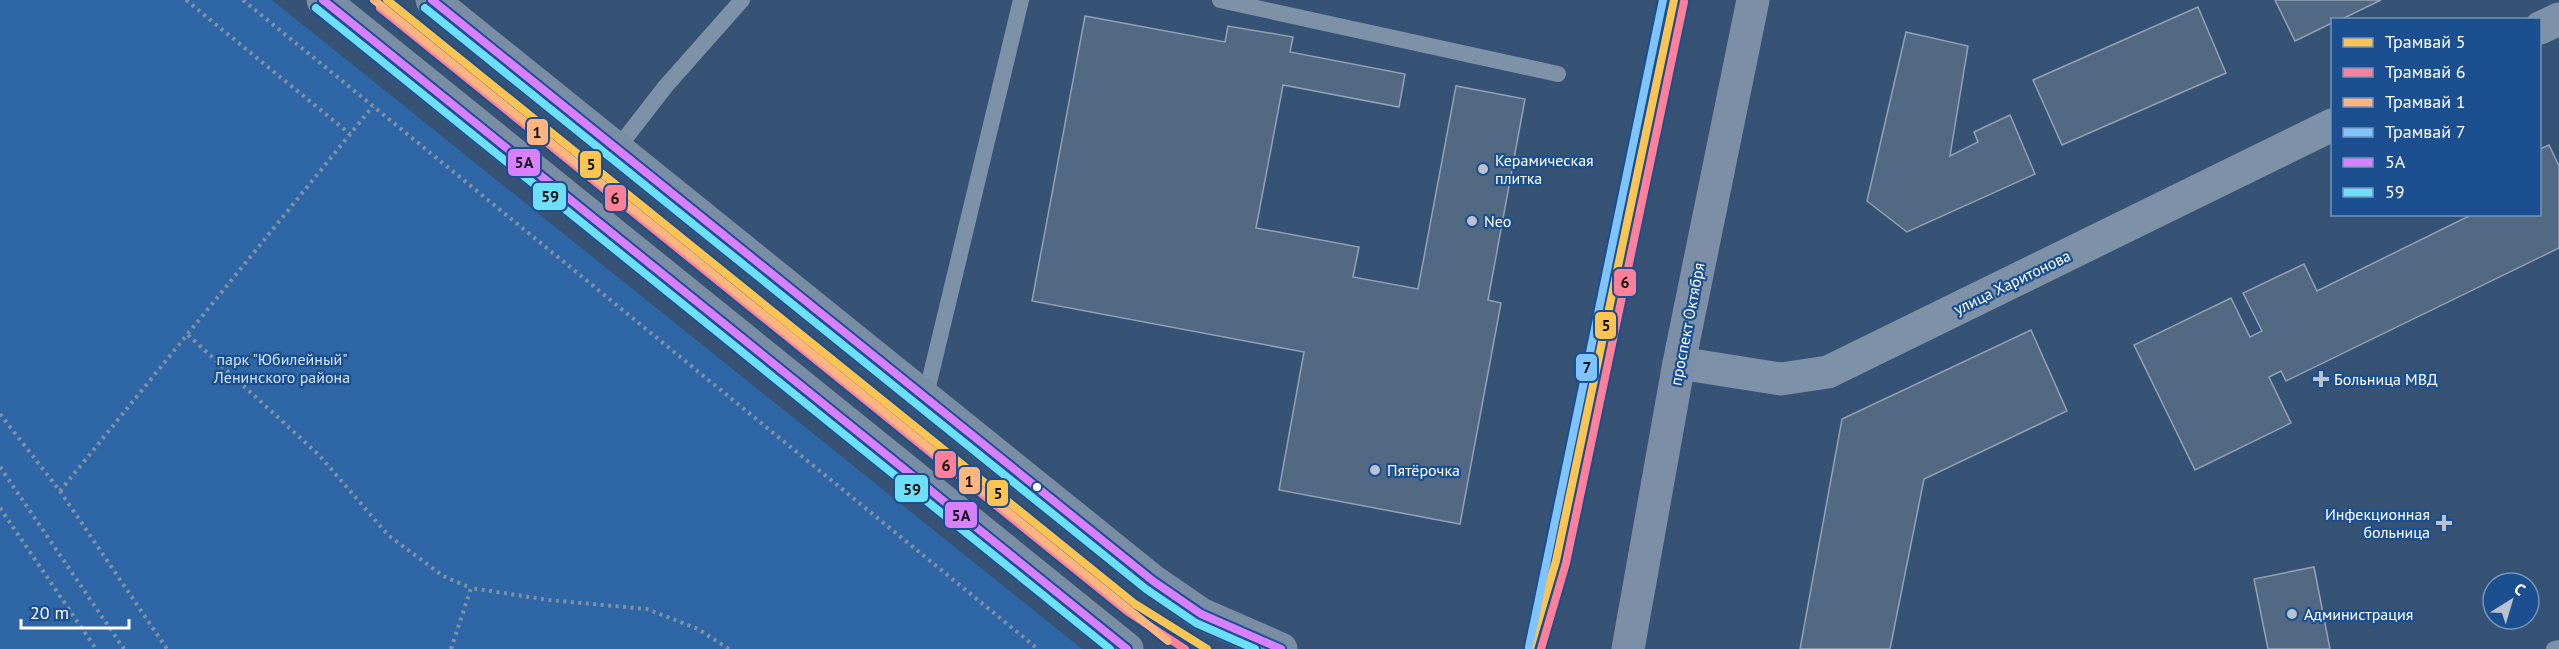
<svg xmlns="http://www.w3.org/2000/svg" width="2559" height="649" viewBox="0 0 2559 649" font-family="'PT Sans',sans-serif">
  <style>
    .green { fill: #2f66a5 }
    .building { fill: #526984; stroke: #92a2b6; stroke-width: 1.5 }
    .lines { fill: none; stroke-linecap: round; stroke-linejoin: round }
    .path { stroke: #7d92a8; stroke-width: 4; stroke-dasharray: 3 4.5; stroke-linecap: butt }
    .service { stroke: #7d92a8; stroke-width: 16 }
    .minor { stroke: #7d92a8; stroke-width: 33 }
    .secondary { stroke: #798da4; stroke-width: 33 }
    .primary { stroke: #7d8ea7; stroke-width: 33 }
    .bus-1-casing { stroke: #1b4f8f; stroke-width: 12 }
    .bus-2-casing { stroke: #1b4f8f; stroke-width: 12 }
    .bus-1 { stroke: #d880ff; stroke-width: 8 }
    .bus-2 { stroke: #6ddff8; stroke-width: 8 }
    .tram-1-casing { stroke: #1b4f8f; stroke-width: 12 }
    .tram-2-casing { stroke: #1b4f8f; stroke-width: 12 }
    .tram-3-casing { stroke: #1b4f8f; stroke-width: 12 }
    .tram-4-casing { stroke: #1b4f8f; stroke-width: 12 }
    .tram-1 { stroke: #fcc553; stroke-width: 8 }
    .tram-2 { stroke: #ff8098; stroke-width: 8 }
    .tram-3 { stroke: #ffb580; stroke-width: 8 }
    .tram-4 { stroke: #80c4ff; stroke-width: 8 }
    .poi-dot { fill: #b9c2ce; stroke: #1b4f8f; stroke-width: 2 }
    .bus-dot { fill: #fff; stroke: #1b4f8f; stroke-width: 2 }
    .labels { text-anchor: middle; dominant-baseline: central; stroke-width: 4.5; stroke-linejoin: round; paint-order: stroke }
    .poi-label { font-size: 16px; fill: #fff; stroke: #1b4f8f; text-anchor: start }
    .street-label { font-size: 16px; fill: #fff; stroke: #1b4f8f }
    .park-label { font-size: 16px; fill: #cfe3fa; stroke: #1b4f8f }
    .line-badge { stroke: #1b4f8f; stroke-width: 2 }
    .pale-badge-label { font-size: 16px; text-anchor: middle; font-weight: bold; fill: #111 }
  </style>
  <rect width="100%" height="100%" fill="#365274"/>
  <path class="green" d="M0,0H272L1082,649H0Z"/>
  <path class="building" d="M2275,0H2381L2340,20H2332V23L2295,41Z
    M2198,7L2226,73L2062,145L2033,80Z
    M1085,16L1225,42L1228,26L1293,37L1290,52L1405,74L1399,107L1283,85L1256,228L1359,247L1353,277L1418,289L1456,86L1525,99L1488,300L1501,303L1460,524L1279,490L1304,352L1032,301Z
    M1906,32L1968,46L1950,156L1978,142L1974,132L2010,115L2035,174L1907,232L1867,201Z
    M2549,145L2559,166V248L2286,381L2281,371L2269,377L2291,423L2195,470L2134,345L2231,298L2250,337L2262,331L2243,293L2304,264L2317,291L2473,214H2540V149Z
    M2031,330L2067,411L1924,479L1890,649H1800L1842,419Z
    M2314,567L2330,649H2268L2254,579Z"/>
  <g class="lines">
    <path class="path" d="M186,0L350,134
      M243,0L1038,649
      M188,335L319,455L388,535L443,576L471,588
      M0,414L60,491L167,649
      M0,467L124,649
      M60,491L373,106
      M0,508L96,649
      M451,649L471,588L549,600L647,609L698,629L729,649"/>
    <path class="service" d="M1220,0L1558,74
      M617,149L665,87L742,0
      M925,399L1021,0
      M2554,649L2559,648"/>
    <path class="minor" d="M2540,28L2559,19
      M1679,363L1781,379L1828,372L2332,125"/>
    <path class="secondary" d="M323,0L1127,649
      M432,0L1153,581L1201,614L1281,649"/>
    <path class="primary" d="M1628,649L1679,363L1753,0"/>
    <g class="bus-1-casing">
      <path id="bus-1" d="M323,0L1127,649
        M432,0L1153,581L1201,614L1281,649"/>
    </g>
    <g class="bus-2-casing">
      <path id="bus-2" d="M316,8L1110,649
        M425,8L1146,589L1196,623L1255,649"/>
    </g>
    <use href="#bus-1" class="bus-1"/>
    <use href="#bus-2" class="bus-2"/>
    <g class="tram-1-casing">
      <path id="tram-1" d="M387,0L1135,604L1207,649
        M1530,649L1556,561L1674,0"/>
    </g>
    <g class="tram-2-casing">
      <path id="tram-2" d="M380,8L1128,612L1185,649
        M1541,649L1566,563L1684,2"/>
    </g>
    <g class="tram-3-casing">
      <path id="tram-3" d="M374,0L1168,641"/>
    </g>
    <g class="tram-4-casing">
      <path id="tram-4" d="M1529,647L1663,0"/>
    </g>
    <use href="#tram-1" class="tram-1"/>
    <use href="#tram-2" class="tram-2"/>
    <use href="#tram-3" class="tram-3"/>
    <use href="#tram-4" class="tram-4"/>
  </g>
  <g class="poi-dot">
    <circle cx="1483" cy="169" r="6"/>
    <circle cx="1472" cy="221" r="6"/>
    <path d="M2318 370h6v6h6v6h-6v6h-6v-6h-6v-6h6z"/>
    <circle cx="1375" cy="470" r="6"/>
    <path d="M2441 514h6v6h6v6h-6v6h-6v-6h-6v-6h6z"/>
    <circle cx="2292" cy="614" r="6"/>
  </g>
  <circle class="bus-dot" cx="1037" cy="487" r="5"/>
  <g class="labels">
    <g class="poi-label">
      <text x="1495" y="160">Керамическая<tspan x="1495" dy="18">плитка</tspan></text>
      <text x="1484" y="221">Neo</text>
      <text x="2334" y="379">Больница МВД</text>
      <text x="1387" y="470">Пятёрочка</text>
      <text x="2430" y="514" text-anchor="end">Инфекционная<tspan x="2430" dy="18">больница</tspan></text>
      <text x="2304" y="614">Администрация</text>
    </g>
    <g class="street-label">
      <text transform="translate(2012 282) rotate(-26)">улица Харитонова</text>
      <text transform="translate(1687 324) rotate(-79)">проспект Октября</text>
    </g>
    <g class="park-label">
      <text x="282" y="359">парк "Юбилейный"<tspan x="282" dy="18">Ленинского района</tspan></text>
    </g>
  </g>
  <g class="line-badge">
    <rect x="526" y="118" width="23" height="28" rx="6" fill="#ffb580"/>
    <rect x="507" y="148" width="34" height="29" rx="6" fill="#d880ff"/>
    <rect x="579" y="150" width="23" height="29" rx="6" fill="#fcc553"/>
    <rect x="532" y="182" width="35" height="29" rx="6" fill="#6ddff8"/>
    <rect x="604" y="184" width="23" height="28" rx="6" fill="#ff8098"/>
    <rect x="1613" y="268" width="24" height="29" rx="6" fill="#ff8098"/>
    <rect x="1594" y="311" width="23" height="29" rx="6" fill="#fcc553"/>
    <rect x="1575" y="353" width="23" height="29" rx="6" fill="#80c4ff"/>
    <rect x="934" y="450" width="23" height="29" rx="6" fill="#ff8098"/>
    <rect x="958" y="466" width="23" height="29" rx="6" fill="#ffb580"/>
    <rect x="894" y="474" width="35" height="29" rx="6" fill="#6ddff8"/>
    <rect x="986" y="479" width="23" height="28" rx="6" fill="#fcc553"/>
    <rect x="944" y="501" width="34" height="28" rx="6" fill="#d880ff"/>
  </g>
  <g class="pale-badge-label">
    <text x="537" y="138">1</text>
    <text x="524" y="168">5А</text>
    <text x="591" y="170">5</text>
    <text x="550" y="202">59</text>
    <text x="615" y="204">6</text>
    <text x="1625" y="288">6</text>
    <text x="1606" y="331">5</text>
    <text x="1587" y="373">7</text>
    <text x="946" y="471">6</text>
    <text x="969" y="487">1</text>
    <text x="912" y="495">59</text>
    <text x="998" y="499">5</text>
    <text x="961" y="521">5А</text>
  </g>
  <rect x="2331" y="18" width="210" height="198" fill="#1b4f8f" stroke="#7695bc" stroke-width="1.5"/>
  <rect x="2343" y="38" width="30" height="9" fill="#fcc553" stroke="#7695bc" stroke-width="1.5"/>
  <text x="2385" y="48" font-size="18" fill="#ffffff">Трамвай 5</text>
  <rect x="2343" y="68" width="30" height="9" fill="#ff8098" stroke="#7695bc" stroke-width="1.5"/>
  <text x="2385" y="78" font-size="18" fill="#ffffff">Трамвай 6</text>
  <rect x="2343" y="98" width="30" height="9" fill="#ffb580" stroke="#7695bc" stroke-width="1.5"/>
  <text x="2385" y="108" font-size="18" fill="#ffffff">Трамвай 1</text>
  <rect x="2343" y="128" width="30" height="9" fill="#80c4ff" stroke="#7695bc" stroke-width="1.5"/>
  <text x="2385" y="138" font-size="18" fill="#ffffff">Трамвай 7</text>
  <rect x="2343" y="158" width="30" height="9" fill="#d880ff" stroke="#7695bc" stroke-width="1.5"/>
  <text x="2385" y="168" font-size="18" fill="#ffffff">5А</text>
  <rect x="2343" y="188" width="30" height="9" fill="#6ddff8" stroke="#7695bc" stroke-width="1.5"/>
  <text x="2385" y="198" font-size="18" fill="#ffffff">59</text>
  <g transform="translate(2511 601) rotate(37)"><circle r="28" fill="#1b4f8f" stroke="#7695bc" stroke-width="1.5"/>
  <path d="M0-4.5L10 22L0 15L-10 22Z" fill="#b9c2ce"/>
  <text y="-9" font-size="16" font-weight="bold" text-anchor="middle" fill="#ffffff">С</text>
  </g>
  <path d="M21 619v9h108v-9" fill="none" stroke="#ffffff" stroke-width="3"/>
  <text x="30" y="619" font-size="18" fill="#ffffff" stroke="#1b4f8f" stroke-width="4.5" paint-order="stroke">20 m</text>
</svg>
